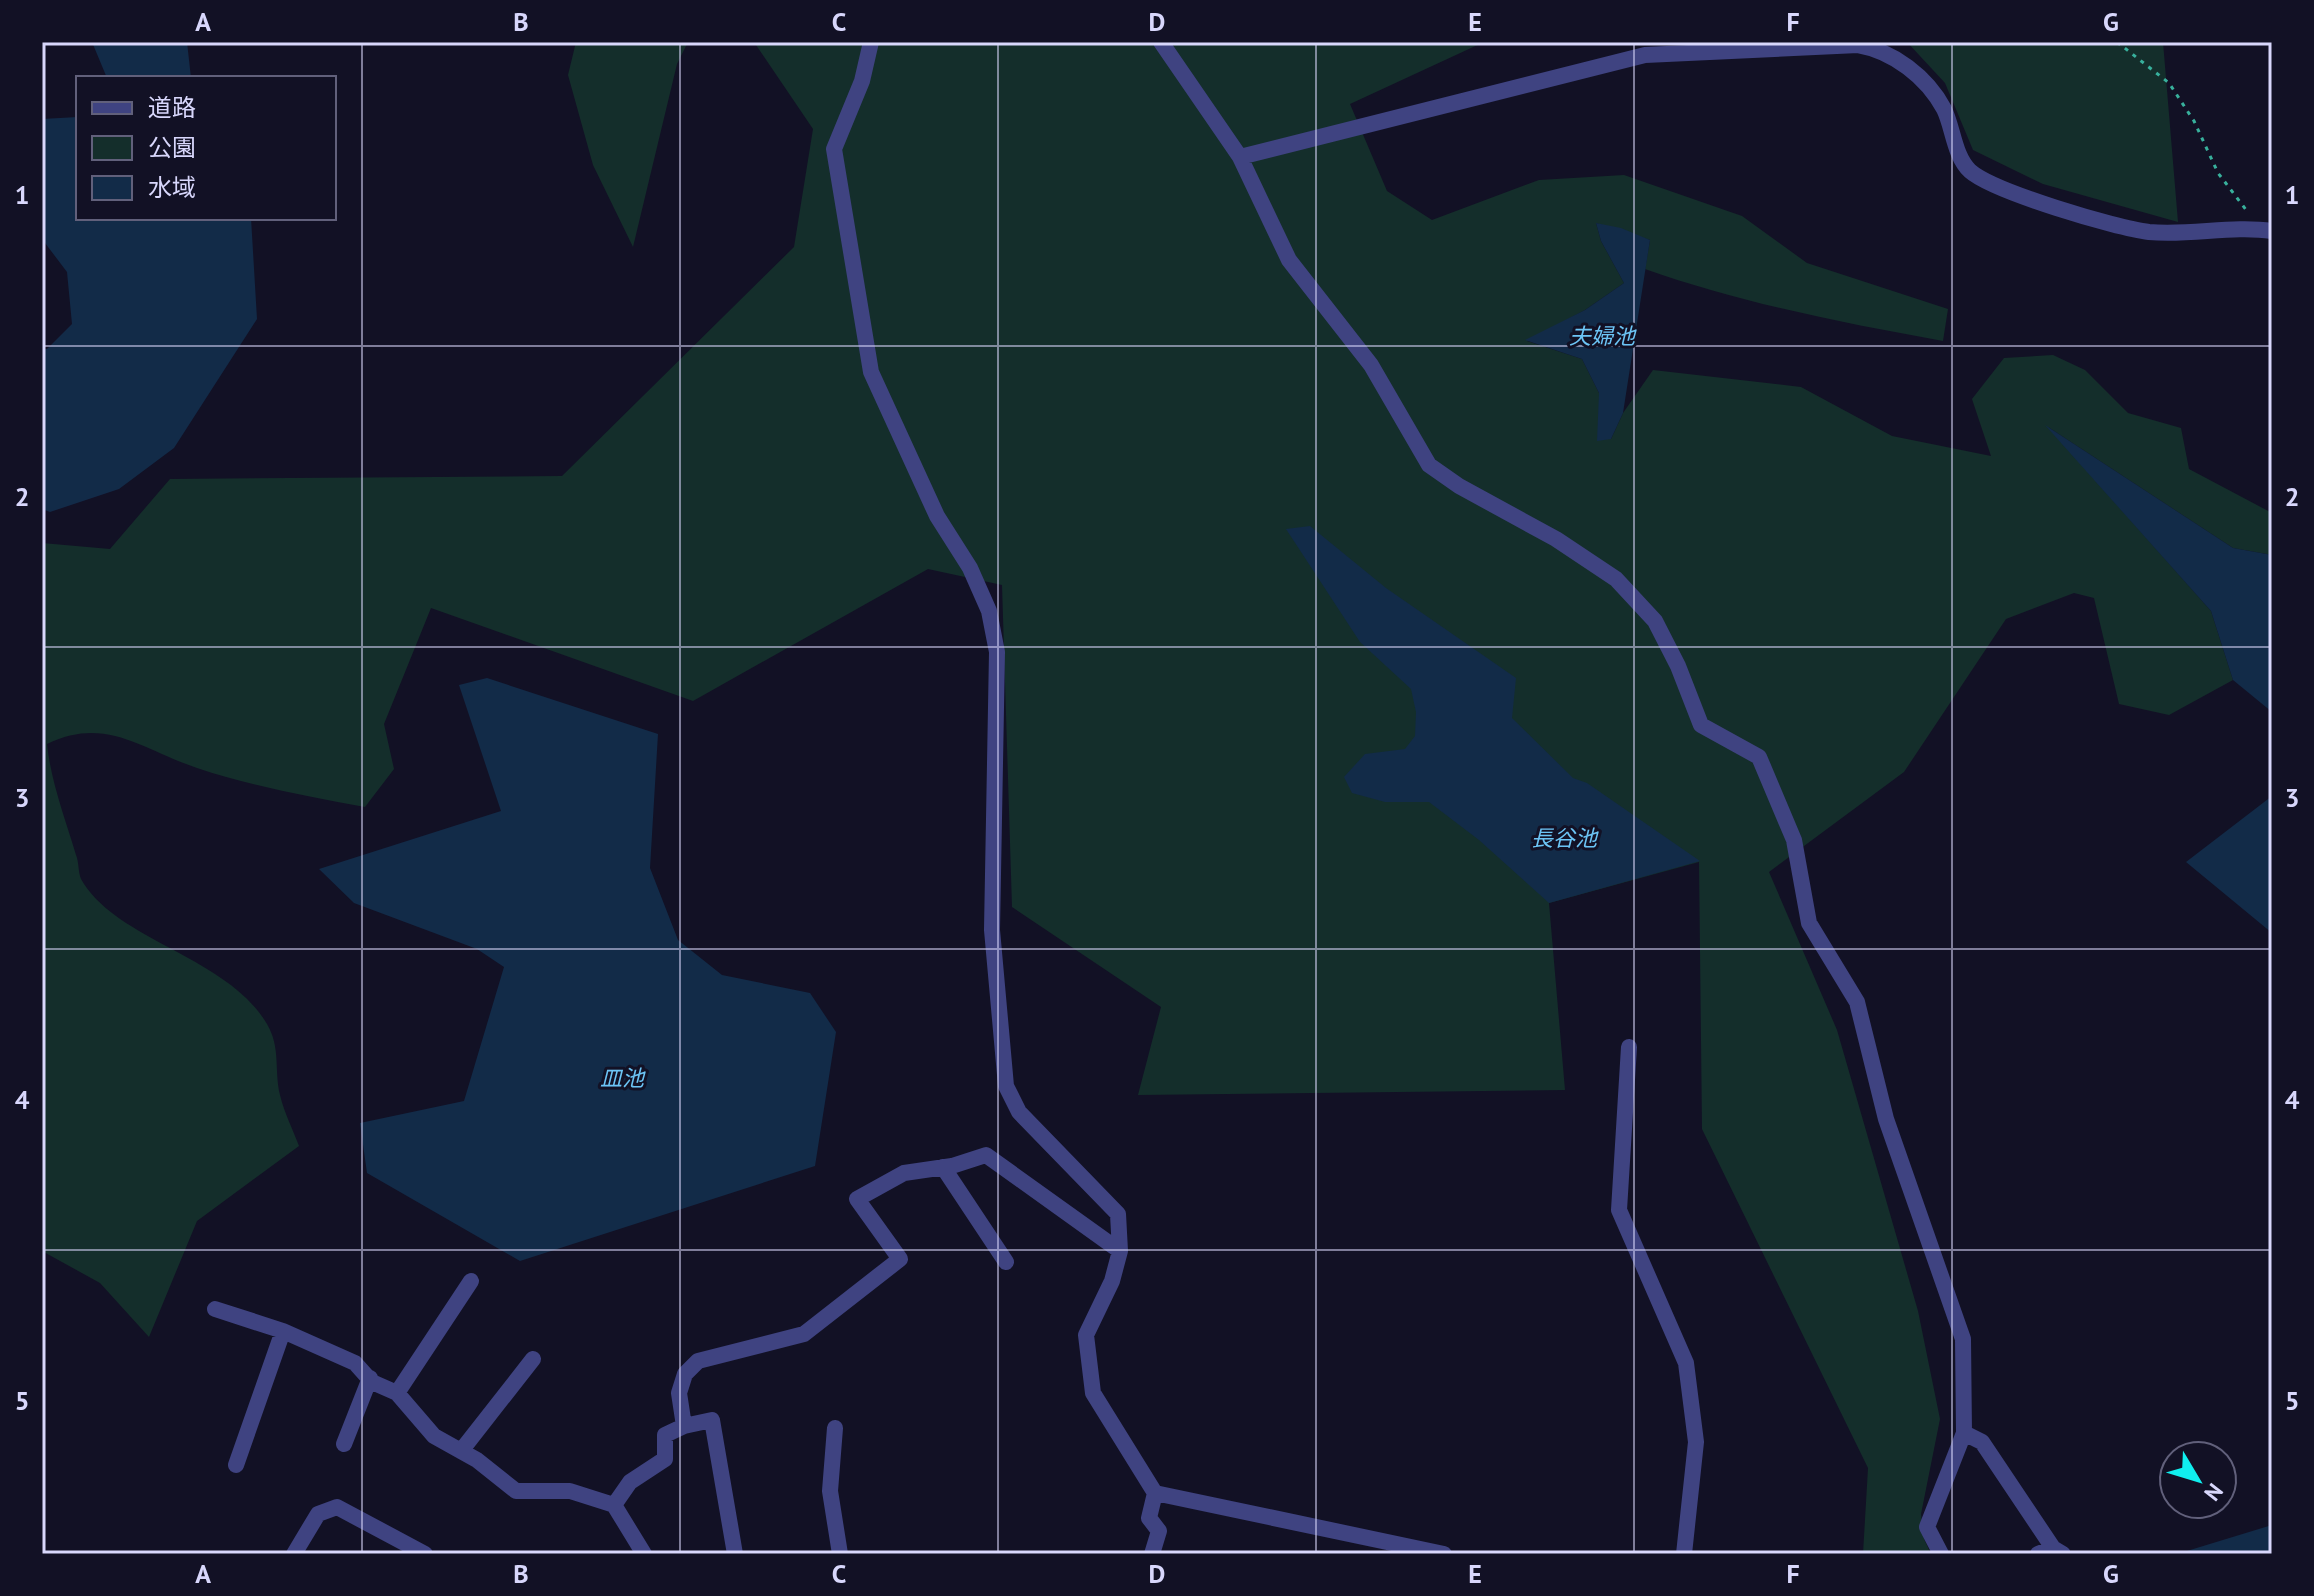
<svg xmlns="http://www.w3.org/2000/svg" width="2314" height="1596" viewBox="0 0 2314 1596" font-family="'PT Sans','Noto Sans JP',sans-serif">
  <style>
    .green { fill: #142e2b }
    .water { fill: #122b48 }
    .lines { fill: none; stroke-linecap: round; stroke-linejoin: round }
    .path { stroke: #38b09c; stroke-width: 3; stroke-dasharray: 4 6; stroke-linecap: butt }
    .street { stroke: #3f4381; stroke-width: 16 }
    .grid { fill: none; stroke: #d8d7fc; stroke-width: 2; stroke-opacity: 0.55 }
    .labels { text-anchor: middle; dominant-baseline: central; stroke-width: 6; stroke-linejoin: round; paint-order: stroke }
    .water-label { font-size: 22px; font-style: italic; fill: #6cc4f5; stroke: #121125 }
    .neatline { fill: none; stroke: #d8d7fc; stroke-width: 3 }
    .grid-label { font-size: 26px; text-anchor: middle; font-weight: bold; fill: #d8d7fc }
  </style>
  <rect width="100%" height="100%" fill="#121125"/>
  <path class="green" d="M576,42H688L677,64L633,247L593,165L568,75Z
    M754,42H1484L1350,104L1387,191L1432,220L1539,180L1624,175L1742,216L1807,263L1948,309L1943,341C1843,323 1741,303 1645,269L1650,240L1596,223L1601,241L1624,283L1585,310L1527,341L1582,359L1599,393L1611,439L1623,413L1653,370L1801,387L1892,436L1991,456L1972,399L2004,358L2053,355L2085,370L2128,413L2181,428L2189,469L2272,513V555L2233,548L2048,427L2211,611L2233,680L2169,715L2119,704L2094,598L2074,593L2006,619L1904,772L1769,872L1837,1030L1918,1311L1940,1419L1921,1514L1924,1539L1931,1554H1863L1868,1468L1702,1129L1699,862L1549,903L1565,1090L1138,1095L1161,1007L1012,907L1002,585L928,569L693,701L431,608L384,724L394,769L365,807C310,797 251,786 197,768C143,750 106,715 47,744C51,782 65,818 76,855C79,862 78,872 81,879C116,941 227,956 267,1024C281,1048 274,1070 280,1095C284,1112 293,1130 299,1146L197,1221L149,1337L100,1283L42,1251V543L110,549L170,479L562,476L794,247L813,129Z
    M1907,42H2163L2178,222L2043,184L1973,150L1945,83Z"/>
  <path class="water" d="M92,42H187L191,78H107Z
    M78,117V218H251L257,319L174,448L119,489L50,512L42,509V349H47L72,324L67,272L42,239V119Z
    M1596,223L1621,228L1650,240L1623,413L1611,439L1597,441L1599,393L1582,359L1525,340L1585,310L1624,283L1601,241Z
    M2045,425L2233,548L2272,555V712L2233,680L2211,611Z
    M1310,526L1386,588L1516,678L1512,718L1573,778L1587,783L1700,861L1549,903L1479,840L1429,802H1385L1352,793L1344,777L1365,754L1405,749L1415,736L1416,712L1411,689L1360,642L1286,529Z
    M487,678L658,734L650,868L678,940L722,975L810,993L836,1032L815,1166L520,1261L367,1173L360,1123L464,1101L504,967L477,949L354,903L319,869L501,811L459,685Z
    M2272,796V933L2186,862Z
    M2272,1525V1554H2177Z"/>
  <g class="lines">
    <path class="path" d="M2117,42L2169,83L2194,121L2218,173L2247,211"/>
    <path class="street" d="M871,42L862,81L834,149L871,372L937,516L970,568L989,611L997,652L992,930L1006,1086L1019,1112L1118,1214L1120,1251L1112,1281L1086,1335L1093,1393L1155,1493L1149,1518L1159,1531L1152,1554
      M1161,42L1240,157L1289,260L1371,365L1429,465L1459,486L1556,539L1616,579L1655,621L1678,666L1701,725L1759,757L1794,840L1809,923L1857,1002L1886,1119L1963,1339L1964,1433L1982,1442L2053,1548L2063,1554
      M1240,157L1645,55L1858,45C1893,51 1927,77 1944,109C1953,127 1954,156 1970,171C1994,192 2116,228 2149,232C2190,236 2232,225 2272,231
      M1629,1047L1619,1210L1686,1363L1696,1442L1684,1554
      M943,1167L1006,1262
      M215,1309L283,1331
      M397,1393L471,1281
      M684,1426L712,1420L735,1554
      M835,1428L830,1491L840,1554
      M344,1444L370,1378
      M461,1451L533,1359
      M236,1465L283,1331L355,1363L372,1382L397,1393L434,1436L477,1460L516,1491H570L614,1505L644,1554
      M1155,1493L1444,1554
      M614,1505L630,1482L665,1459V1435L684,1426L679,1393L685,1374L698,1361L804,1334L900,1259L857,1199L904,1173L952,1166L986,1155L1120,1251
      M294,1554L318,1514L337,1507L425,1554
      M1941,1554L1927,1527L1964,1433
      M2038,1554L2053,1548"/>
  </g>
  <path class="grid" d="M362,42V1554M680,42V1554M998,42V1554M1316,42V1554M1634,42V1554M1952,42V1554M42,346H2272M42,647H2272M42,949H2272M42,1250H2272"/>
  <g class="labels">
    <g class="water-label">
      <text x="1602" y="336">夫婦池</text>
      <text x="1564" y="838">長谷池</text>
      <text x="622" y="1078">皿池</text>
    </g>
  </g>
  <rect width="2314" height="1596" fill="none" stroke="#121125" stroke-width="88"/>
  <rect x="76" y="76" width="260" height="144" fill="#121125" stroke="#61607b" stroke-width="2"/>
  <rect x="92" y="102" width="40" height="12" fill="#3f4381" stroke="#61607b" stroke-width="2"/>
  <text x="148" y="116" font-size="24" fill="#d8d7fc">道路</text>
  <rect x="92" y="136" width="40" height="24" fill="#142e2b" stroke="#61607b" stroke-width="2"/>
  <text x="148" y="156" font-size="24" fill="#d8d7fc">公園</text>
  <rect x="92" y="176" width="40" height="24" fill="#122b48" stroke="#61607b" stroke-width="2"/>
  <text x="148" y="196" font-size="24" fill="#d8d7fc">水域</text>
  <g transform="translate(2198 1480) rotate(128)"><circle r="38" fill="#121125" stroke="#61607b" stroke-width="2"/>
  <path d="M0-6L14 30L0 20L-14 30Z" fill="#10efef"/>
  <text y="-12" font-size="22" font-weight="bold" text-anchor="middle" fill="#d8d7fc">N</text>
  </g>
  <rect x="44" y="44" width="2226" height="1508" class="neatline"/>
  <g class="grid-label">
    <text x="203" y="31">A</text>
    <text x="521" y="31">B</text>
    <text x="839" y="31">C</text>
    <text x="1157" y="31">D</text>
    <text x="1475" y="31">E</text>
    <text x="1793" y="31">F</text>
    <text x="2111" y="31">G</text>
    <text x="22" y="204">1</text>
    <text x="2292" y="204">1</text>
    <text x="22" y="506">2</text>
    <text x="2292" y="506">2</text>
    <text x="22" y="807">3</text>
    <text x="2292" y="807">3</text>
    <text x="22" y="1109">4</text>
    <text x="2292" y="1109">4</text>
    <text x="22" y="1410">5</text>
    <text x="2292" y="1410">5</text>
    <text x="203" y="1583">A</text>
    <text x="521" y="1583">B</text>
    <text x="839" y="1583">C</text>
    <text x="1157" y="1583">D</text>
    <text x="1475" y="1583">E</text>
    <text x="1793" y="1583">F</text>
    <text x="2111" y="1583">G</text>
  </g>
</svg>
